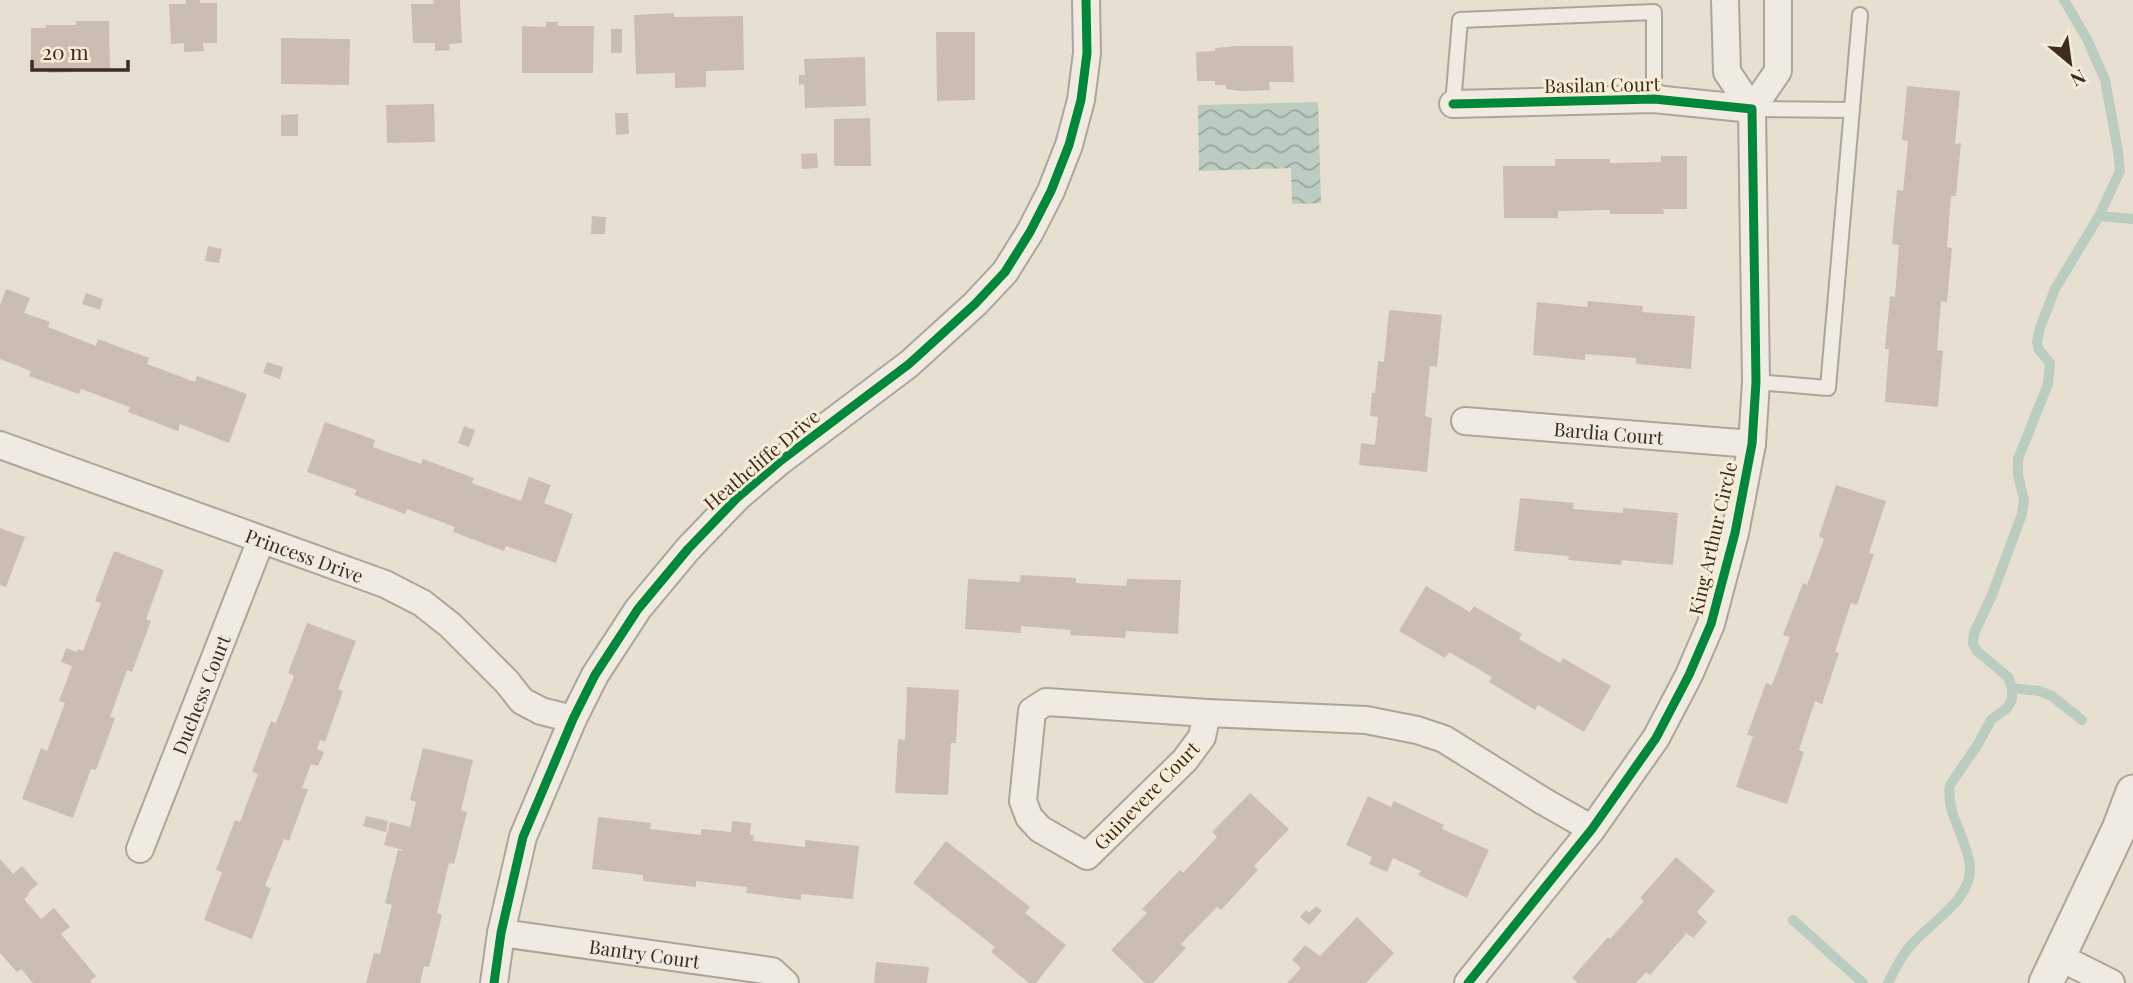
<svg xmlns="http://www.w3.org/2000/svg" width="2133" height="983" viewBox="0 0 2133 983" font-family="'Playfair Display',serif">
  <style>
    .water { fill: url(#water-waves) }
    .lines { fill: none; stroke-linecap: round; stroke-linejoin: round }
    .stream { stroke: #bbccc1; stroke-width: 10 }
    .building { fill: #cbbeb1 }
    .service-casing { stroke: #aca599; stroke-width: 18 }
    .minor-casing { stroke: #aca599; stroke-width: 30 }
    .tertiary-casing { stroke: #aca599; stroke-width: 37 }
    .service { stroke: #efeae2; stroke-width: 14 }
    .minor { stroke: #efeae2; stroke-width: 26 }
    .tertiary { stroke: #efeae2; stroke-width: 33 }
    .cycleway-casing { stroke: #f7edd7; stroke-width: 13 }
    .cycleway { stroke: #00873e; stroke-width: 9 }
    .labels { text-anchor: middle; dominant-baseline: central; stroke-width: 6; stroke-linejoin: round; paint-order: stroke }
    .street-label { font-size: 19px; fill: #3c2d20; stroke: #f7edd7 }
  </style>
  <defs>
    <pattern id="water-waves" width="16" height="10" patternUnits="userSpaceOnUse" patternTransform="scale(1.75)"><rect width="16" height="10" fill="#bbccc1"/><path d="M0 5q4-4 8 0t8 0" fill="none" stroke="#99a69c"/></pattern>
  </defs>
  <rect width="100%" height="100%" fill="#e7e0d0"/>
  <path class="water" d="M1318,102L1321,203L1292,204L1291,168L1199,171L1198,105Z"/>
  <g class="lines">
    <path class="stream" d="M2099,216L2133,219
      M2012,688L2039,691L2052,696L2082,720
      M1793,920L1863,983
      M1888,983C1894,972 1899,960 1907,950C1925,925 1972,902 1970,867C1968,839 1945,814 1950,785L1978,744L1991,720L2007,708L2012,699V688L2008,677L1977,651L1973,644L1974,633L1992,595L2022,514L2024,500L2018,475V459L2048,384L2050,363L2039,350L2037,342L2040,328L2055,289L2099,216L2120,171L2118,151L2105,80L2087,39L2064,0"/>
  </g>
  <path class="building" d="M186,0H200V3H217V43H203L204,51L184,52V43L171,44L169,4H186Z
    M433,0H460L462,43L449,44L450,50L435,51V43H413L411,4H434Z
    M674,13V17L743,16L744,70L706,71V87L675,88V73L636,74L634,15Z
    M76,21H109L110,69H78V72L48,73V70H31V28H46V25H76Z
    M546,22H558V26H594L593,73H522V26L546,27Z
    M611,29H622V53H611Z
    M936,32H975V100L937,101Z
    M281,38L350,39L349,85L281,84Z
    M1237,46H1293L1294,82H1269L1270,90L1240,91L1226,89V85H1215V81H1197L1196,52L1215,51V48Z
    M865,57L866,106L805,108L804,84L799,85V75H805L804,59Z
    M1907,86L1960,91L1955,144L1961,143L1956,196H1951L1947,247L1952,248L1947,302L1941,301L1937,350L1943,351L1938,407L1885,402L1889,349H1885L1890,296L1895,297L1899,245L1892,244L1897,190L1903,191L1908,141L1902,140Z
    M434,104L435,142L387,143L386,105Z
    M615,113H628L629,134L616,135Z
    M298,114V136H281V115Z
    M870,118L871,166H834V119Z
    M817,153L818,168L802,169L801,154Z
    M1661,156H1687V209H1663L1664,214H1610V210L1558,211V218H1504L1503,166H1555V159H1610V163L1661,162Z
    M592,216L606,217L605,234H591Z
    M208,246L222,249L219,263L205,261Z
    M6,289L30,298L24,313L50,322L48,327L96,346L98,339L149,358L147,364L195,382L197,376L247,394L229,443L180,424L178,431L128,412L130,407L81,389L79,394L29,376L31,371L0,359V305Z
    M86,293L103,299L100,310L82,304Z
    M1588,301L1643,306L1642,312L1695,316L1691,369L1636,364V358L1585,354V360L1533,355L1537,302L1587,307Z
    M1389,310L1442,315L1437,367L1430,366L1425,416L1432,418L1427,472L1359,465L1361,443L1375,445L1378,417L1370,416L1372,393H1375L1378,361L1384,362Z
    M267,362L283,367L280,379L263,373Z
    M325,422L375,440L373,447L421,464L423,459L474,478L472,483L521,501L529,477L551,485L544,503L573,514L556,563L506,546L504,551L453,532L455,527L407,509L405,514L354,495L357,490L307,472Z
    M464,426L475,430L469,447L458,443Z
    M1836,485L1886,501L1869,553L1874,554L1857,605L1851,603L1835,652L1839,653L1822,704L1815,701L1799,750L1804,752L1787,804L1736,787L1753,736L1747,735L1766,683L1772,685L1790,637L1783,635L1803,583L1807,585L1824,539L1819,536Z
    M1520,498L1574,503L1573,509L1623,513V508L1678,513L1673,565L1622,560L1621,565L1568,560L1569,556L1514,551Z
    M0,528L25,537L6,587L0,585Z
    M114,551L164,570L146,619L151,621L132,672L127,670L110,717L115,718L96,770L91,769L73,818L22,799L41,748L47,751L65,703L59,701L72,666L61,662L66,648L77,652L78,649L83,651L101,603L95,601Z
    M1021,575L1076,578V583L1126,586L1127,579L1181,580L1178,634L1126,631L1125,638L1070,635L1071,630L1021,626V633L965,629L968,579L1020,582Z
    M1426,586L1470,612L1474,606L1522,634L1519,639L1560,663L1563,658L1611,686L1584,732L1538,705L1535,710L1489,682L1492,677L1449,652L1445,658L1399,631Z
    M307,623L356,641L338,689L343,691L325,742L320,740L317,749L324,752L318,766L311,764L302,788L308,789L289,841L284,839L265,886L271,888L252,939L204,920L222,872L216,870L235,820L240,822L258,774L252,772L271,721L276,723L294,676L288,673Z
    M907,687L959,690L956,743H951L948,795L895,793L898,739L905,740Z
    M423,748L473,760L461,810L467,812L454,864L449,863L437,913L442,915L429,967L424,966L420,983H366L374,953L380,954L392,905L385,903L398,850L403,851V850L384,845L390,822L410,827L416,802L410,800Z
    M1250,793L1289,829L1254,866L1258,870L1221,910L1217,907L1181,944L1186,948L1153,983H1145L1111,950L1147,913L1142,909L1180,870L1183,873L1217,837L1212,832Z
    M1368,796L1391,807L1394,801L1444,825L1442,829L1489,850L1467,898L1418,875L1421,871L1393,858L1387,872L1369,864L1372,857L1346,845Z
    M366,816L388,821L386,832L363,826Z
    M598,817L651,823L650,829L701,835V829L731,832L732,821L751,823L750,835H754L753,841L805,847V840L859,846L853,899L801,894V900L746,893L747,887L696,881V887L643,881V875L592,869Z
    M946,841L1030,907L1025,913L1066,945L1036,983H1029L991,952L995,947L913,883Z
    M1676,857L1715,891L1697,912L1707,922L1693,938L1681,929L1686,934L1650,975L1646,972L1636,983H1578L1572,978L1608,937L1610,939L1644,901L1640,898Z
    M0,859L13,874L22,866L38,884L28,893L29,895L24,899L41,919L54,908L70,927L61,934L96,976L90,981L92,983H33L21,969L17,972L0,953Z
    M1316,906L1322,911L1309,925L1300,917L1306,910L1309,913Z
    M1357,917L1394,953L1366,983H1287L1301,968L1292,960L1305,945L1320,956Z
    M876,962L929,967L927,983H874Z"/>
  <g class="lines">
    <g class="service-casing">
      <path id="service" d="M1453,104L1460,20L1654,12V99
        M1752,109L1852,110
        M1756,382L1828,388L1860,15"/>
    </g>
    <g class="minor-casing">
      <g id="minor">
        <path d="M1725,0L1727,72L1752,109L1778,71V0"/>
        <path d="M1453,104L1654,99L1752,109L1756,382L1752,444L1735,533L1711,624L1689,675L1656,738L1592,829L1468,983"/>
        <path id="s1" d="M1465,421L1752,444"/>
        <path id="s2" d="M0,445L385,584L422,603L450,625L507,682L522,701L541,711L573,719"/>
        <path d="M1046,702L1062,703L1207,713L1202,737L1185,760L1087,856L1040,829L1029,817L1023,801L1032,711Z"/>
        <path d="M1207,713L1366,720L1417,730L1444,739L1543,801L1592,829"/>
        <path id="s3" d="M140,849L261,540"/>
        <path id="s4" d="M501,933L772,971L785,983"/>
        <path d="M2059,957L2111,983"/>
        <path d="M494,983L501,933L523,837L573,719L595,675L638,609L688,549L738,497L779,462L909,364L975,304L1005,272L1030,232L1051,191L1069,145L1081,100L1087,53L1086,0"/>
      </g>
    </g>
    <g class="tertiary-casing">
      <path id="tertiary" d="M2046,983L2119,829L2133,792"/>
    </g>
    <use href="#service" class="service"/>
    <use href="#minor" class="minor"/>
    <use href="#tertiary" class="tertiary"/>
    <g class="cycleway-casing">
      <path id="cycleway" d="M1453,104L1654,99L1752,109L1756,382L1752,444L1735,533L1711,624L1689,675L1656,738L1592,829L1468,983
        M494,983L501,933L523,837L573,719L595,675L638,609L688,549L738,497L779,462L909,364L975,304L1005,272L1030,232L1051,191L1069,145L1081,100L1087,53L1086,0"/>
    </g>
    <use href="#cycleway" class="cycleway"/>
  </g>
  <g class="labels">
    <g class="street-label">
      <text transform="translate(1602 84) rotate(-1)">Basilan Court</text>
      <text stroke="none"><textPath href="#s1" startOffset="144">Bardia Court</textPath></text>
      <text transform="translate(761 459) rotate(-40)">Heathcliffe Drive</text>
      <text transform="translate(1712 538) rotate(-77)">King Arthur Circle</text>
      <text stroke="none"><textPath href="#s2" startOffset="324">Princess Drive</textPath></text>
      <text stroke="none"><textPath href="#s3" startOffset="166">Duchess Court</textPath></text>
      <text transform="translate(1146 795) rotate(-46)">Guinevere Court</text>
      <text stroke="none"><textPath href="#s4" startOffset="145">Bantry Court</textPath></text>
    </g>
  </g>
  <g transform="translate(2070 63) rotate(151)" stroke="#f7edd7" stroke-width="5" paint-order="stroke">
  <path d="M0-5L12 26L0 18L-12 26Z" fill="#3c2d20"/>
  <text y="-10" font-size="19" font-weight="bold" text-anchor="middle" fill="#3c2d20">N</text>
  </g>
  <path d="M32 60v10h96v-10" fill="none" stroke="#3c2d20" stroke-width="3.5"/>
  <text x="42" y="60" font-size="21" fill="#3c2d20" stroke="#f7edd7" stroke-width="5" paint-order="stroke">20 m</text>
</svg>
